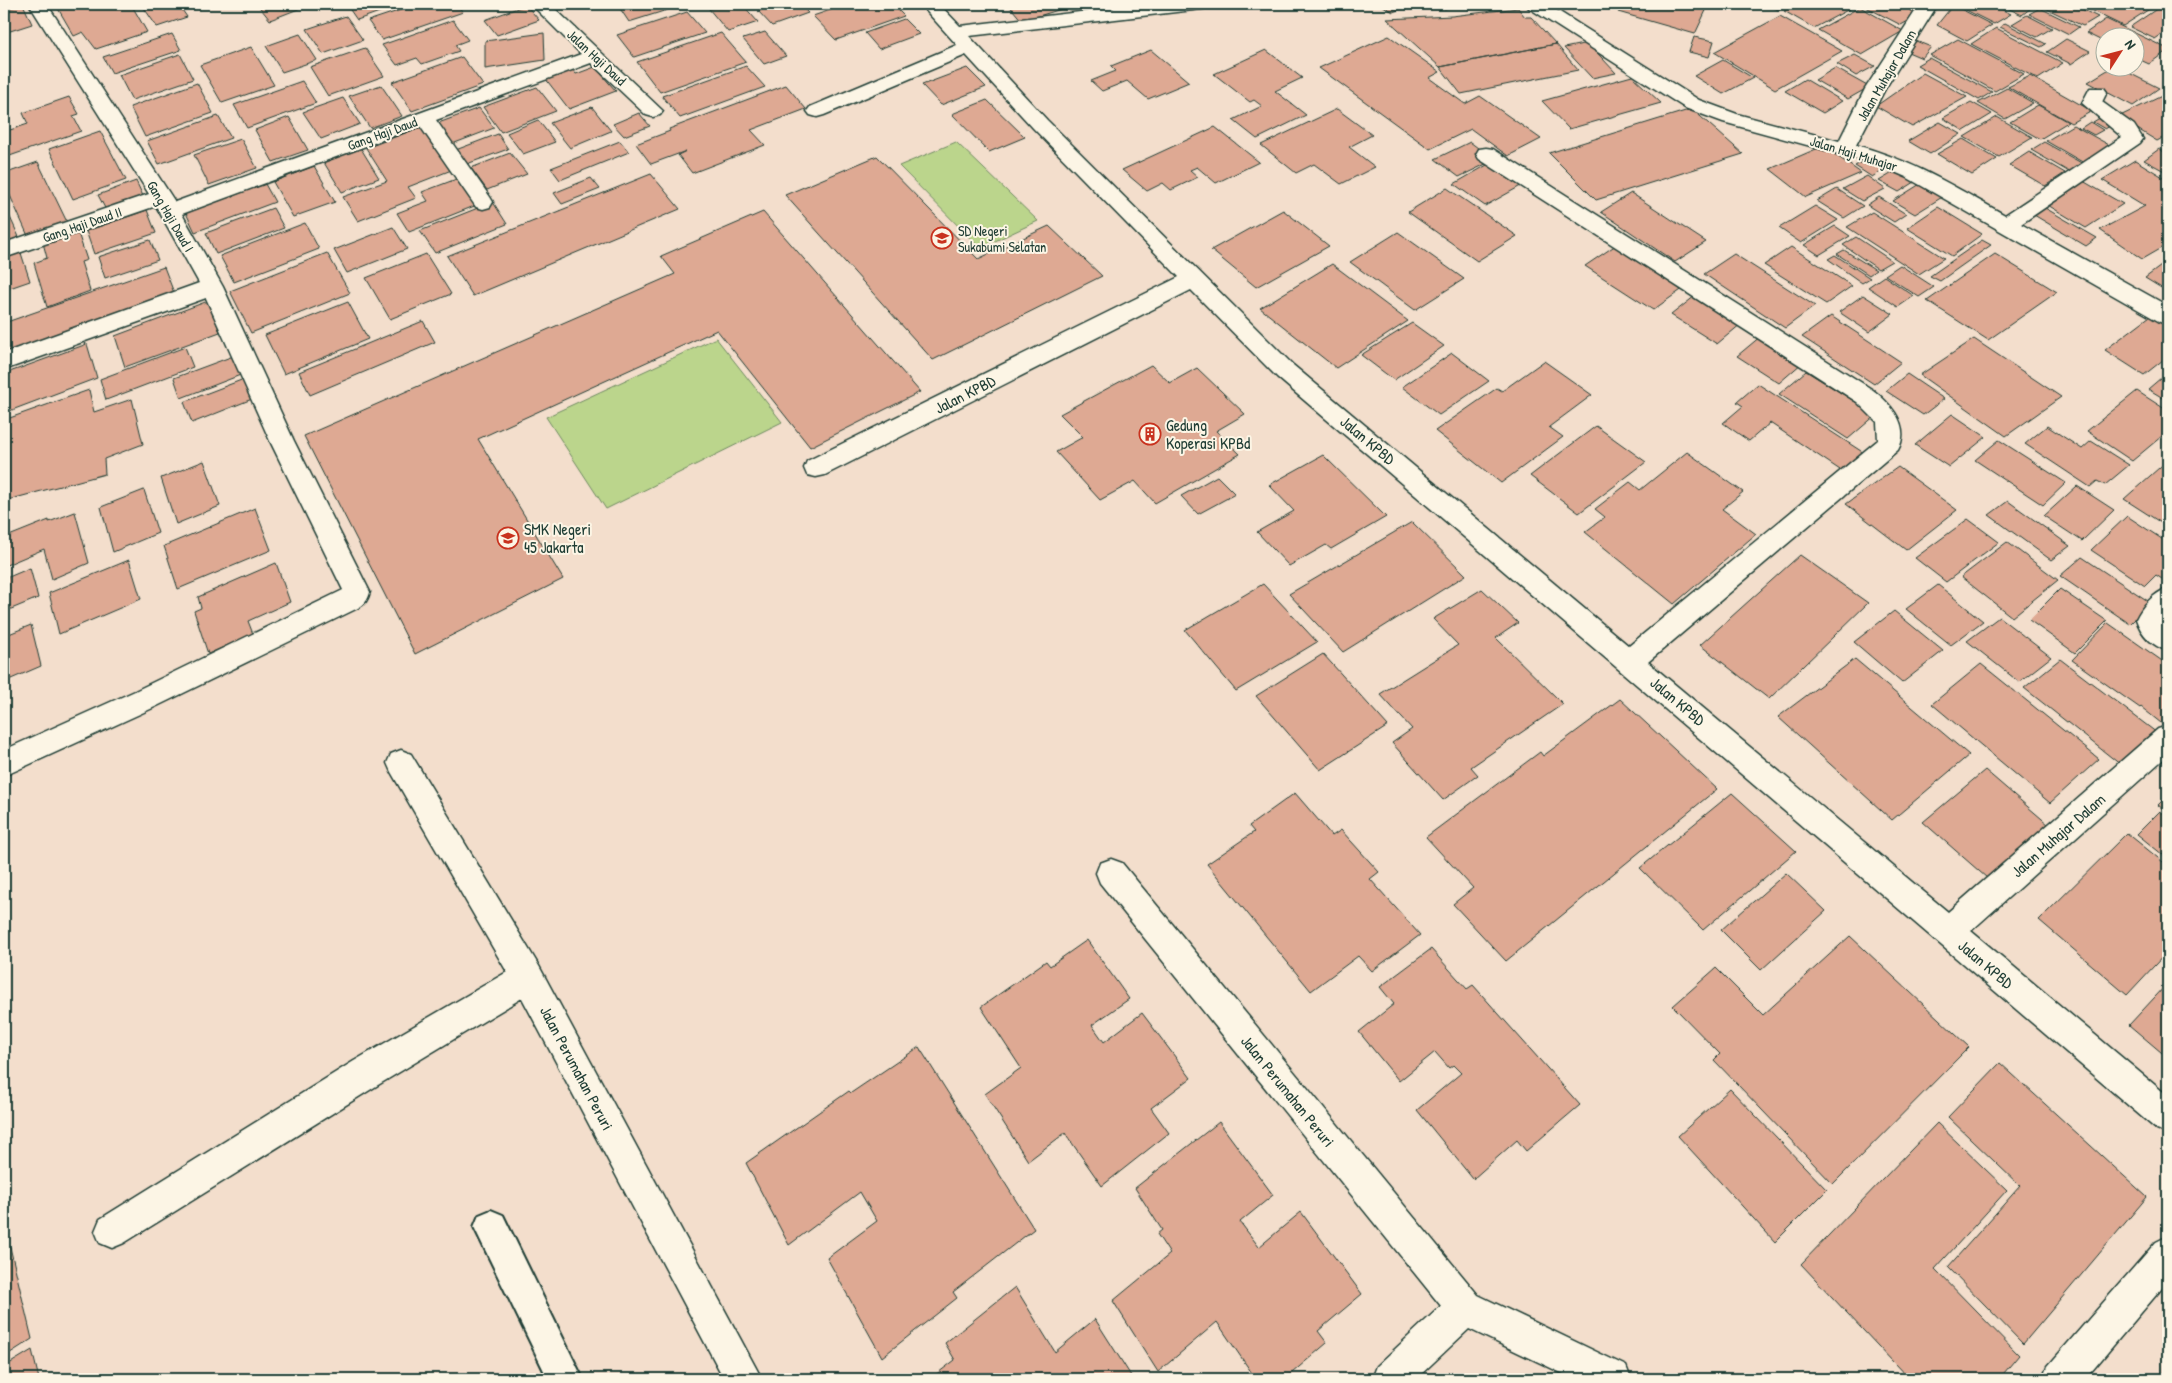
<svg xmlns="http://www.w3.org/2000/svg" width="2172" height="1383" viewBox="0 0 2172 1383" font-family="'Patrick Hand',sans-serif">
  <style>
    .green { fill: #bbd58c; stroke: #6d8960 }
    .building { fill: #dea993; stroke: #1f3d34 }
    .lines { fill: none; stroke-linecap: round; stroke-linejoin: round }
    .service-casing { stroke: #1f3d34; stroke-width: 4 }
    .minor-casing { stroke: #1f3d34; stroke-width: 3 }
    .service { fill: #fcf5e5; fill-rule: evenodd }
    .minor { fill: #fcf5e5; fill-rule: evenodd }
    .labels { text-anchor: middle; dominant-baseline: central; stroke-width: 4; stroke-linejoin: round; paint-order: stroke }
    .far-street-label { font-size: 14px; fill: #1f3d34; stroke: #fcf5e5 }
    .far-poi-label { font-size: 14px; fill: #1f3d34; stroke: #fcf5e5; text-anchor: start }
    .street-label { font-size: 16px; fill: #1f3d34; stroke: #fcf5e5 }
    .poi-label { font-size: 16px; fill: #1f3d34; stroke: #fcf5e5; text-anchor: start }
  </style>
  <rect width="100%" height="100%" fill="#f3decc"/>
  <filter id="ink" filterUnits="userSpaceOnUse"><feTurbulence type="fractalNoise" baseFrequency=".02" numOctaves="2"/><feDisplacementMap in="SourceGraphic" scale="10" xChannelSelector="R" yChannelSelector="G"/><feConvolveMatrix kernelMatrix="1 2 1 2 8 2 1 2 1" color-interpolation-filters="sRGB"/></filter>
  <g filter="url(#ink)">
    <path class="green" d="M956,142L1038,221L980,248L899,166Z
      M716,338L782,422L606,509L546,417Z"/>
    <path class="building" d="M23,4L32,24L4,33V10Z
      M62,4H131L147,32L96,49L83,32L74,36L56,5Z
      M138,4H178L187,17L157,27L142,5Z
      M257,4H304L306,6L270,20Z
      M346,4H397L384,8L385,10L357,20Z
      M419,4H456L463,12L382,40L368,21Z
      M617,4H686L629,22Z
      M725,4H742L758,22L728,32L709,9Z
      M779,4H799L808,13L772,26L758,11Z
      M848,4H892L904,16L836,40L813,16Z
      M1008,4H1078L1022,21Z
      M1380,4H1413L1393,12Z
      M1427,4H1457L1445,9L1439,6L1434,8Z
      M1622,4H1709L1695,34L1618,12Z
      M1767,4H1788L1778,10Z
      M1798,4H1852L1855,6L1814,28L1784,11Z
      M1864,4H1898L1919,15L1901,25L1862,5Z
      M1954,4H1991L2011,14L1994,24Z
      M1999,4H2021L2031,8L2022,15Z
      M2042,4H2071L2098,17L2083,26L2039,5Z
      M2092,4H2148L2154,6L2123,26L2086,8Z
      M2153,4H2168V11Z
      M526,5L539,20L497,35L485,20Z
      M1953,5L1992,25L1967,41L1937,25Z
      M1860,7L1903,31L1862,55L1818,30Z
      M1518,8L1525,17H1531L1556,44L1440,67L1387,19L1452,16Z
      M2040,8L2079,27L2069,34L2029,14Z
      M2158,8L2168,13V30L2155,39L2130,27Z
      M687,12L705,33L634,57L617,35Z
      M2027,15L2052,28L2037,37L2012,24Z
      M346,16L363,40L323,54L307,29Z
      M1780,16L1842,51L1775,89L1714,52Z
      M904,19L919,34L879,49L865,33Z
      M2106,19L2168,49V50L2149,64L2134,57V38H2104V42L2086,33Z
      M453,20L468,40L455,45L459,51L422,64L417,58L397,65L382,45Z
      M2005,23L2046,44L2041,47L2000,27Z
      M1996,28L2063,63L2038,79L1971,44Z
      M765,32L786,56L764,64L743,39Z
      M544,33L545,60L485,69V41Z
      M721,33L746,62L660,92L637,62Z
      M172,34L181,50L112,73L103,57Z
      M300,34L317,60L282,72L266,46Z
      M1389,36L1440,72L1429,78L1465,104L1480,96L1541,139L1508,156L1471,129L1430,149L1319,68Z
      M1694,37L1714,41L1709,57L1689,52Z
      M1958,39L2024,74L1995,91L1930,55Z
      M2066,39L2090,51L2071,64L2047,52Z
      M1916,41L1931,47L1922,58L1908,52Z
      M1588,43L1616,73L1592,78L1564,48Z
      M1556,44L1578,70L1461,94L1440,67Z
      M251,47L274,85L222,103L200,65Z
      M365,48L384,76L328,96L310,67Z
      M1151,50L1189,82L1148,99L1127,81L1102,91L1091,81L1116,71L1111,66Z
      M1266,50L1302,78L1275,91L1306,115L1257,139L1233,120L1262,106L1254,100L1250,102L1214,74Z
      M180,54L193,79L132,100L119,75Z
      M1855,55L1875,66L1856,76L1837,64Z
      M462,57L483,85L412,111L392,82Z
      M1929,58L1992,92L1979,100L1917,65Z
      M1723,60L1753,78L1723,94L1694,76Z
      M746,66L765,87L680,118L662,96Z
      M595,67L616,91L569,109L545,78L571,68L576,74Z
      M967,68L986,87L941,105L922,85Z
      M1835,68L1869,87L1848,99L1815,80Z
      M2111,68H2119L2159,88L2133,106L2088,82Z
      M1923,73L1967,97L1912,127L1876,106Z
      M1632,76L1661,103L1569,129L1542,101Z
      M2030,76L2092,111L2071,123L2008,87Z
      M1805,79L1842,101L1823,113L1785,91Z
      M302,81L316,103L247,128L234,105Z
      M197,83L213,113L145,137L130,107Z
      M381,85L402,116L370,128L349,96Z
      M786,85L806,109L751,130L765,145L692,173L678,155L686,151L651,164L636,144L670,131L669,129Z
      M537,87L556,111L501,132L483,107Z
      M2007,88L2033,103L2005,119L1978,103Z
      M2168,93V135L2157,141L2118,117Z
      M69,97L79,114L73,116L81,131L4,158V132L28,124L23,113Z
      M343,98L360,124L321,139L303,112Z
      M987,100L1025,137L989,152L952,114Z
      M1971,102L1992,114L1964,131L1943,118Z
      M2038,105L2068,122L2040,139L2010,122Z
      M592,107L611,131L570,148L550,123Z
      M479,108L494,128L447,146L433,125Z
      M1337,109L1372,135L1349,147L1375,167L1341,184L1314,164L1296,173L1261,145Z
      M1692,109L1743,154L1596,200L1549,153Z
      M639,113L650,126L624,136L613,124Z
      M218,116L231,138L159,164L147,141Z
      M2103,116L2115,123L2105,129L2093,122Z
      M289,117L308,150L273,162L255,130Z
      M1997,117L2032,137L1999,157L1964,137Z
      M538,120L555,142L523,154L507,133Z
      M1940,122L1961,134L1930,154L1908,141Z
      M2090,122L2103,130L2094,135L2081,128Z
      M2073,125L2111,146L2084,163L2046,141Z
      M424,126L454,169L408,187L416,198L358,221L343,197L387,181L366,148Z
      M1215,127L1259,162L1216,183L1197,167L1190,170L1198,177L1171,190L1163,183L1147,191L1122,170Z
      M100,131L126,180L73,199L49,149Z
      M498,134L508,149L464,165L453,151Z
      M241,139L257,168L209,185L194,155Z
      M1963,139L1997,159L1972,175L1937,154Z
      M620,141L629,152L560,180L551,168Z
      M1470,142L1494,160L1459,177L1435,159Z
      M2044,142L2085,165L2071,173L2031,150Z
      M1823,146L1861,173L1806,197L1770,169Z
      M360,147L379,178L342,192L323,161Z
      M2159,149L2168,154V173L2144,160Z
      M2029,152L2065,173L2045,186L2009,165Z
      M510,153L527,174L487,190L471,168Z
      M877,156L978,259L1049,226L1102,276L933,360L785,195Z
      M1871,157L1887,167L1872,177L1855,166Z
      M2135,160L2168,180V244L2142,259L2100,230L2145,206L2102,180Z
      M1494,161L1526,183L1485,206L1454,184Z
      M38,162L67,222L28,236L4,182V174Z
      M314,166L335,202L293,217L273,182Z
      M1899,169L1918,180L1899,192L1879,181Z
      M651,174L680,209L473,296L447,256Z
      M1867,176L1885,189L1862,201L1843,189Z
      M459,178L477,205L409,232L397,213L428,201L422,192Z
      M591,178L600,189L562,204L554,193Z
      M136,181L143,196L106,210L98,195Z
      M1925,181L1947,194L1915,214L1893,201Z
      M2083,181L2123,204L2086,228L2046,204Z
      M265,184L275,202L195,232L186,213Z
      M1447,188L1517,236L1477,261L1408,212Z
      M1837,189L1863,206L1844,218L1817,201Z
      M1631,193L1706,242L1675,262L1601,212Z
      M1879,197L1906,214L1894,222L1867,205Z
      M493,202L507,224L435,253L420,231Z
      M4,204L19,237L4,243Z
      M1815,206L1838,220L1801,243L1779,228Z
      M1938,207L1982,234L1952,256L1907,228Z
      M273,208L284,228L216,254L206,233Z
      M2045,208L2097,238L2086,246L2034,215Z
      M147,210L156,233L94,254L86,231Z
      M1283,210L1329,246L1256,287L1211,250Z
      M763,212L920,392L810,447L717,330L478,439L563,579L415,654L304,436L675,274L661,256Z
      M1872,212L1944,258L1919,274L1847,227Z
      M305,223L319,249L234,282L220,256Z
      M1835,226L1850,236L1819,255L1804,245Z
      M76,227L87,260L81,262L90,291L47,307L34,263L47,258L42,239Z
      M393,227L407,249L347,273L334,250Z
      M1398,232L1464,279L1415,310L1350,262Z
      M1856,237L1892,261L1878,269L1843,245Z
      M150,240L158,260L105,278L98,257Z
      M1982,240L1991,245L1940,281L1930,276Z
      M1616,245L1684,288L1653,310L1585,266Z
      M1791,247L1852,286L1826,304L1764,265Z
      M20,250L30,281L4,290V256Z
      M1844,250L1876,270L1869,275L1837,254Z
      M327,253L350,293L251,333L230,291Z
      M426,254L451,294L390,319L366,278Z
      M1734,254L1815,306L1785,328L1704,274Z
      M1995,254L2057,292L1988,340L1927,301Z
      M1835,255L1870,278L1862,283L1828,259Z
      M2165,263L2168,265V292L2145,278Z
      M1332,264L1408,321L1336,368L1260,308Z
      M1900,265L1934,287L1919,297L1885,275Z
      M164,267L176,298L4,360V323Z
      M1884,276L1914,296L1898,307L1868,287Z
      M1863,295L1893,314L1869,332L1839,312Z
      M1695,296L1741,324L1717,344L1671,315Z
      M208,301L220,332L125,367L115,336Z
      M348,302L368,339L284,374L265,335Z
      M2154,313L2168,322V356L2144,375L2105,350Z
      M1831,316L1901,362L1874,384L1802,337Z
      M423,321L435,342L310,395L299,372Z
      M1412,323L1444,346L1394,380L1361,355Z
      M1761,336L1802,363L1779,383L1737,356Z
      M1974,339L2061,397L2006,436L1920,375Z
      M87,344L97,378L4,413V374Z
      M185,347L193,367L106,400L100,379Z
      M1452,353L1489,381L1439,415L1402,387Z
      M236,355L243,374L181,398L174,378Z
      M1544,361L1592,395L1549,427L1563,437L1501,483L1435,431L1497,388L1502,391Z
      M1151,365L1170,383L1197,368L1245,414L1216,431L1240,454L1155,503L1135,481L1100,500L1056,452L1083,437L1060,414Z
      M1806,371L1876,415L1848,439L1779,394Z
      M2168,372V401L2148,389Z
      M1907,374L1944,399L1923,415L1886,391Z
      M244,379L252,399L192,423L184,402Z
      M1758,384L1864,453L1843,472L1770,423L1749,441L1723,423L1743,406L1737,402Z
      M89,390L94,412L132,399L143,444L104,459L105,474L4,501V420Z
      M2137,391L2168,411V431L2132,461L2087,431Z
      M1952,414L1986,437L1949,467L1915,445Z
      M1596,426L1646,462L1579,513L1530,476Z
      M2047,426L2082,449L2091,441L2129,465L2105,485L2097,481L2090,487L2025,444Z
      M1999,440L2066,483L2043,505L1975,460Z
      M1687,452L1743,492L1722,509L1756,534L1674,604L1585,532L1605,517L1595,509L1630,482L1640,490Z
      M1323,455L1386,517L1331,549L1326,545L1289,566L1257,532L1294,511L1269,485Z
      M2168,460V524L2166,526L2124,499Z
      M204,461L220,506L176,524L161,478Z
      M1898,467L1957,510L1906,550L1846,504Z
      M1217,476L1235,494L1198,514L1181,496Z
      M2077,486L2114,510L2082,541L2044,516Z
      M144,490L158,533L113,552L101,507Z
      M2008,501L2070,546L2051,560L1989,515Z
      M255,508L271,550L178,589L164,546Z
      M75,512L89,563L52,579L44,549L4,566V538L49,520V522Z
      M2127,516L2168,543V583L2156,575L2145,586L2091,550Z
      M1968,519L1999,542L1946,582L1915,558Z
      M1412,522L1466,575L1343,652L1289,594Z
      M2007,542L2058,580L2012,617L1961,577Z
      M1800,555L1868,603L1769,699L1700,645Z
      M2082,557L2151,603L2130,624L2060,576Z
      M129,560L141,599L59,634L49,593Z
      M276,563L290,602L248,621L253,634L208,654L194,611L201,608L198,597Z
      M30,568L38,598L4,612V579Z
      M1263,584L1317,642L1236,691L1185,630Z
      M1938,585L1983,621L1951,645L1906,609Z
      M1482,589L1518,623L1496,638L1563,704L1471,767L1478,775L1443,800L1392,743L1412,729L1380,694L1458,645L1433,619Z
      M2060,589L2107,621L2075,653L2029,620Z
      M1894,611L1943,651L1902,683L1854,642Z
      M1999,617L2051,657L2019,682L1967,641Z
      M2108,623L2168,665V725L2166,727L2141,707L2140,708L2072,660Z
      M31,625L41,666L4,682V636Z
      M1323,654L1388,726L1320,770L1256,696Z
      M1855,659L1969,755L1892,820L1778,717Z
      M2060,659L2157,733L2121,765L2024,688Z
      M1981,664L2099,759L2050,803L1932,704Z
      M1620,699L1717,789L1506,961L1453,904L1473,888L1426,837L1540,752L1543,756Z
      M1985,770L2049,825L1987,878L1923,822Z
      M1295,793L1332,836L1341,830L1379,872L1370,879L1420,935L1372,971L1358,956L1311,991L1207,864L1254,832L1249,826Z
      M1732,793L1796,851L1703,930L1640,868Z
      M2168,795V813L2158,805Z
      M2160,811L2168,817V859L2137,834Z
      M2127,833L2168,866V951L2127,995L2039,920Z
      M1786,873L1826,911L1761,970L1721,930Z
      M1850,936L1969,1047L1833,1184L1714,1060L1720,1054L1673,1006L1716,968L1763,1015Z
      M1087,940L1129,999L1092,1025L1104,1042L1142,1013L1191,1078L1151,1108L1169,1133L1102,1186L1065,1133L1028,1161L985,1094L1021,1068L981,1007L1046,961L1050,966Z
      M1431,949L1467,989L1473,985L1580,1105L1526,1151L1517,1140L1473,1179L1417,1110L1461,1073L1453,1065L1449,1068L1435,1052L1399,1081L1359,1032L1394,1004L1380,987Z
      M2168,983V1058L2129,1025Z
      M919,1047L1034,1229L953,1292L957,1298L882,1357L827,1258L877,1221L860,1192L789,1245L746,1163L849,1091L851,1093Z
      M2000,1063L2147,1197L2023,1344L1948,1267L2020,1186L1948,1117Z
      M1730,1089L1827,1190L1775,1242L1678,1136Z
      M1219,1122L1273,1195L1240,1222L1259,1247L1301,1212L1362,1294L1318,1331L1327,1343L1285,1379H1256L1217,1322L1158,1372L1113,1301L1170,1254L1157,1234L1162,1230L1135,1188Z
      M1937,1123L2007,1190L1935,1269L2019,1355L1999,1379H1909L1801,1264Z
      M10,1247L32,1339L4,1357V1251Z
      M1015,1287L1055,1352L1095,1319L1133,1379H930L955,1360L945,1343Z
      M32,1350L39,1379H4V1367Z"/>
    <g class="lines">
      <g class="service-casing">
        <path id="service" d="M491,1210L503,1215L583,1379H548L474,1227L479,1215Z"/>
      </g>
      <g class="minor-casing">
        <path id="minor" d="M29,4H47L175,202L581,54L531,4H550L663,111L660,115L653,117L646,115L591,63L436,120L490,197L493,202L490,207L483,209L476,207L420,126L182,214L223,287L294,441L370,592C368,600 365,604 358,608L155,707L4,776V750L135,691L343,590L270,441L206,298L4,370V353L199,283L156,206L4,258V243L149,194Z
          M920,4H939L960,26L1114,8L1111,4H1131L1134,6L1211,4L1208,8L1202,9L969,36L1047,120L1293,365L1629,646L1878,440L1877,422L1857,402L1479,159L1476,154L1479,149L1486,148L1493,149L1873,390C1892,405 1911,426 1898,450L1648,662L1948,912L2158,729L2168,726V755L1971,931L2168,1096V1134L2156,1129L1277,377L1191,290L825,475L816,477L807,475L804,468L807,461L1179,277L1033,128L966,55L824,115L817,117L810,115L807,111L810,107L957,45Z
          M1526,4H1547L1699,100L1737,114L1839,141L1865,89L1920,4H1938L1885,89L1856,145C1912,160 1955,187 2005,215L2122,137L2082,103L2090,88H2104L2107,92L2102,102L2134,125L2143,139L2140,143L2021,224L2168,306V324L2160,322L1906,177L1876,164L1723,122L1685,108L1529,8Z
          M2168,588V616L2164,621L2168,624V651C2153,646 2141,635 2136,619C2142,606 2154,593 2168,588Z
          M401,750L411,754L539,966L762,1379H724L522,998L378,1085L124,1243L112,1248L100,1243L95,1231L100,1219L354,1061L507,972L391,772L387,763L391,754Z
          M1111,859L1122,863L1478,1295L1626,1366L1631,1379H1574L1469,1329L1416,1379H1372L1377,1366L1441,1306L1100,883L1096,873L1100,863Z
          M2168,1236V1281L2085,1379H2043L2048,1366L2156,1242Z"/>
      </g>
      <use href="#service" class="service"/>
      <use href="#minor" class="minor"/>
    </g>
  </g>
  <defs>
    <g id="school-ring" transform="scale(1.125)"><circle r="9.5" fill="#fcf5e5" stroke="#c8321e" stroke-width="1.5"/><path d="M0-5L7-2L0 1L-7-2ZM-4 1L0 2.5L4 1V4Q0 6-4 4Z" fill="#c8321e"/></g>
    <g id="building-ring" transform="scale(1.125)"><circle r="9.5" fill="#fcf5e5" stroke="#c8321e" stroke-width="1.5"/><path d="M-4-6H4V6H1V3H-1V6H-4ZM-2.5-4.3h1.7v1.8h-1.7ZM.8-4.3h1.7v1.8H.8ZM-2.5-1h1.7V.8h-1.7ZM.8-1h1.7V.8H.8Z" fill="#c8321e"/></g>
  </defs>
  <g fill-rule="evenodd">
    <use href="#school-ring" x="942" y="238"/>
    <use href="#building-ring" x="1150" y="434"/>
    <use href="#school-ring" x="508" y="538"/>
  </g>
  <g class="labels">
    <g class="far-street-label">
      <text transform="translate(597 57) rotate(43)">Jalan Haji Daud</text>
      <text transform="translate(1886 75) rotate(-60)">Jalan Muhajar Dalam</text>
      <text transform="translate(382 133) rotate(-20)">Gang Haji Daud</text>
      <text transform="translate(1854 153) rotate(17)">Jalan Haji Muhajar</text>
      <text transform="translate(171 216) rotate(60)">Gang Haji Daud I</text>
      <text transform="translate(82 224) rotate(-19)">Gang Haji Daud II</text>
    </g>
    <g class="far-poi-label">
      <text x="958" y="230">SD Negeri<tspan x="958" dy="16">Sukabumi Selatan</tspan></text>
    </g>
    <g class="street-label">
      <text transform="translate(965 394) rotate(-27)">Jalan KPBD</text>
      <text transform="translate(1368 440) rotate(40)">Jalan KPBD</text>
      <text transform="translate(1678 701) rotate(40)">Jalan KPBD</text>
      <text transform="translate(2058 835) rotate(-41)">Jalan Muhajar Dalam</text>
      <text transform="translate(1986 964) rotate(40)">Jalan KPBD</text>
      <text transform="translate(577 1068) rotate(62)">Jalan Perumahan Peruri</text>
      <text transform="translate(1288 1091) rotate(51)">Jalan Perumahan Peruri</text>
    </g>
    <g class="poi-label">
      <text x="1166" y="425">Gedung<tspan x="1166" dy="18">Koperasi KPBd</tspan></text>
      <text x="524" y="529">SMK Negeri<tspan x="524" dy="18">45 Jakarta</tspan></text>
    </g>
  </g>
  <rect width="2172" height="1383" fill="none" stroke="#fcf5e5" stroke-width="20"/>
  <rect x="10" y="10" width="2152" height="1363" fill="none" stroke="#1f3d34" stroke-width="2" filter="url(#ink)"/>
  <g transform="translate(2120 52) rotate(54)"><circle r="24" fill="#fcf5e5" stroke="#a4ab9e"/>
  <path d="M0-4L9 19L0 12L-9 19Z" fill="#c8321e"/>
  <text y="-8" font-size="14" font-weight="bold" text-anchor="middle" fill="#1f3d34">N</text>
  </g>
</svg>
